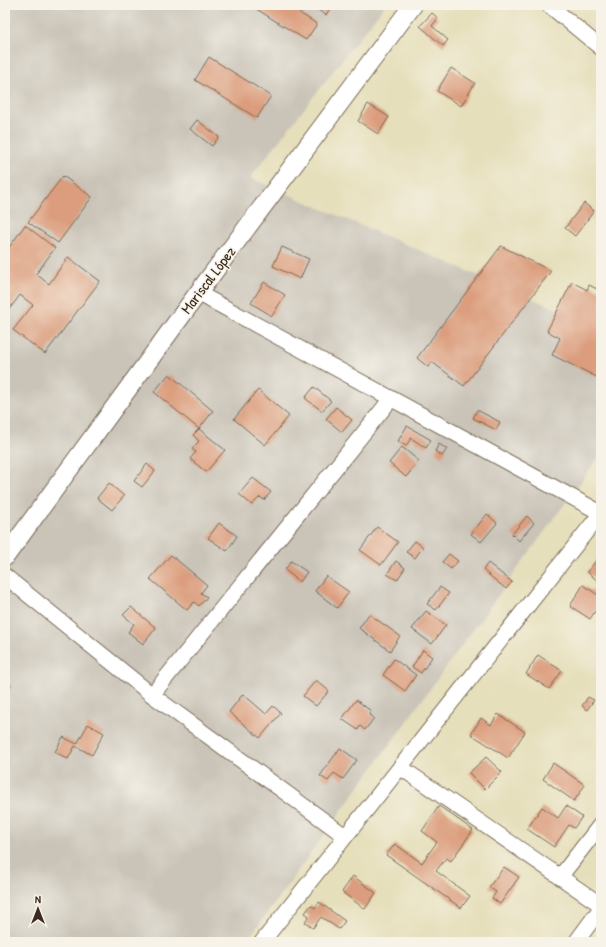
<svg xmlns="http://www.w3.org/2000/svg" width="606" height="947" viewBox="0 0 606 947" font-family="'Patrick Hand',sans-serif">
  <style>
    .industrial { fill: #c9c3b8 }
    .building { fill: #db9d7d }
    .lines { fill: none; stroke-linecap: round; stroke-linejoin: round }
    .minor-casing { stroke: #776955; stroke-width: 17 }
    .tertiary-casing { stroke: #776955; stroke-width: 20 }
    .minor { stroke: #fff; stroke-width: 15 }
    .tertiary { stroke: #fff; stroke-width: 18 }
    .labels { text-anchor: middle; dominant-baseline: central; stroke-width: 3; stroke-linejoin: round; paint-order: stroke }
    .street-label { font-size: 15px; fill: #3b2a1e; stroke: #f7f3e8 }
  </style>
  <rect width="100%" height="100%" fill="#f7f3e8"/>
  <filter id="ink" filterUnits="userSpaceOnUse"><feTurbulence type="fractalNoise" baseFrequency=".025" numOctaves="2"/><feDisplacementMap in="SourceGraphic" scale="8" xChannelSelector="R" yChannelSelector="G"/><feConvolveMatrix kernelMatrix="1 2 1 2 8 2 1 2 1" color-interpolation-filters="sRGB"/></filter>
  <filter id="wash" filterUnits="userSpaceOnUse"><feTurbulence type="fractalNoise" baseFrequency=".012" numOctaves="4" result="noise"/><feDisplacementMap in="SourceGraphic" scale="16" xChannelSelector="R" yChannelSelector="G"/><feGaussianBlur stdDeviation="0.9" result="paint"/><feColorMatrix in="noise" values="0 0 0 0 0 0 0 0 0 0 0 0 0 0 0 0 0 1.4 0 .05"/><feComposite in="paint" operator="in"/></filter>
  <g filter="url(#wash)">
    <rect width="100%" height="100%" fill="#e6dfbb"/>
    <path class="industrial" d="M5,5H385L250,178L601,328V454L246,942H5Z"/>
    <g id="blocks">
      <path class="building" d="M250,5H287L317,24L306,40Z
        M310,5H332L326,15Z
        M432,13L438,18L432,26L448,40L443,46L420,26Z
        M209,57L271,96L257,118L195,80Z
        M451,68L475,83L461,106L437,91Z
        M368,104L389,117L378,134L358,121Z
        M197,120L219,137L212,146L190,129Z
        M63,176L92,197L58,243L28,222Z
        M584,203L594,211L575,236L565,228Z
        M25,225L55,248L36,274L49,284L68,257L100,281L45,354L13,330L33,305L20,295L5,315V253Z
        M501,246L551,271L464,386L432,362L428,367L417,358Z
        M282,247L309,259L300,279L273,266Z
        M264,282L285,295L272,316L251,303Z
        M572,282L587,290L589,285L601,291V379L552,355L560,338L547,331Z
        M169,374L213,411L199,429L225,450L206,472L190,459L196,452L192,449L199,441L193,435L199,429L154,392Z
        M314,387L331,401L322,411L305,398Z
        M258,390L289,416L265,445L234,419Z
        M336,407L352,420L342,432L326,419Z
        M477,410L500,422L496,430L473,418Z
        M407,426L431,440L426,448L411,438L406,446L398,441Z
        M439,444L447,449L442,456L435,451Z
        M402,447L419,461L406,477L389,463Z
        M147,464L155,471L142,487L134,481Z
        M253,478L271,492L264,500L260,497L252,505L239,494Z
        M109,483L124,496L112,510L97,498Z
        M487,514L497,523L481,542L471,534Z
        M527,516L534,523L519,541L512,534Z
        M219,523L237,536L227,551L208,538Z
        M377,527L398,542L381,565L360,550Z
        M415,541L423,547L415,558L406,552Z
        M449,554L458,561L451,569L442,562Z
        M171,555L207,585L201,593L207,597L199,606L194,602L187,610L150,579Z
        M601,555V579L599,582L587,572Z
        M291,561L307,572L300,582L285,570Z
        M396,561L405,568L397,580L387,574Z
        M488,563L512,582L506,589L483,570Z
        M326,576L349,592L337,608L315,591Z
        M583,585L601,597V602L590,619L570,606Z
        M440,587L449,593L436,610L427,604Z
        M131,607L156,628L143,644L128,632L134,624L123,615Z
        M426,611L446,625L432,644L412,629Z
        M369,614L400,636L390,651L359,628Z
        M423,650L432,657L421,673L412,667Z
        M538,655L562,671L549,689L526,674Z
        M394,659L416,675L405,691L383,675Z
        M316,680L329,691L316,706L303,696Z
        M5,682L11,685L5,696Z
        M243,694L266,714L273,706L281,713L260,738L229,712Z
        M588,697L594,700L587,710L582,706Z
        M356,700L371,711L369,715L374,718L365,730L360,726L358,730L342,719Z
        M498,714L525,732L508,758L471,734L481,718L491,725Z
        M88,724L104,733L92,755L75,746L68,759L55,752L63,737L77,744Z
        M340,748L357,760L343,779L334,773L328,781L320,776Z
        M486,757L502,772L485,789L469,773Z
        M553,763L585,785L574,801L543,779Z
        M439,806L473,830L451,861L446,858L436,871L470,896L461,908L386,855L395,844L422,863L437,842L422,831Z
        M566,806L582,817L574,828L569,825L554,847L527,829L542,807L558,818Z
        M504,867L519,877L500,904L492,898L496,892L489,887Z
        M353,876L376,893L365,909L342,892Z
        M319,902L345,921L339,929L321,917L313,928L305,922L309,916L305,913L311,905L315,908Z"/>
    </g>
  </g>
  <g filter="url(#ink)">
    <use href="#blocks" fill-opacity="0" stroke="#776955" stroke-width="1"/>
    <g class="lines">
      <g class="minor-casing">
        <path id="minor" d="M549,5L601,48
          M198,293L601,513
          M5,576L152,695L345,836
          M152,695L391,399
          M400,767L601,905
          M560,877L601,824
          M262,942L601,513
          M576,942L601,908"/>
      </g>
      <g class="tertiary-casing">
        <path id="tertiary" d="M5,557L198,293L413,5"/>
      </g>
      <use href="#minor" class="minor"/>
      <use href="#tertiary" class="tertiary"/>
    </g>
  </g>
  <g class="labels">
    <g class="street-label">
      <text transform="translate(208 280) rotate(-53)">Mariscal López</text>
    </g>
  </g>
  <rect width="606" height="947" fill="none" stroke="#f7f3e8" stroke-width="20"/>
  <g transform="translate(38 909)" stroke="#f7f3e8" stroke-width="3" paint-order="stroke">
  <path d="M0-3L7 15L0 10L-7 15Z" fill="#3b2a1e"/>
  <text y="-6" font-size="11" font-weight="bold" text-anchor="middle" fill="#3b2a1e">N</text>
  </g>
</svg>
